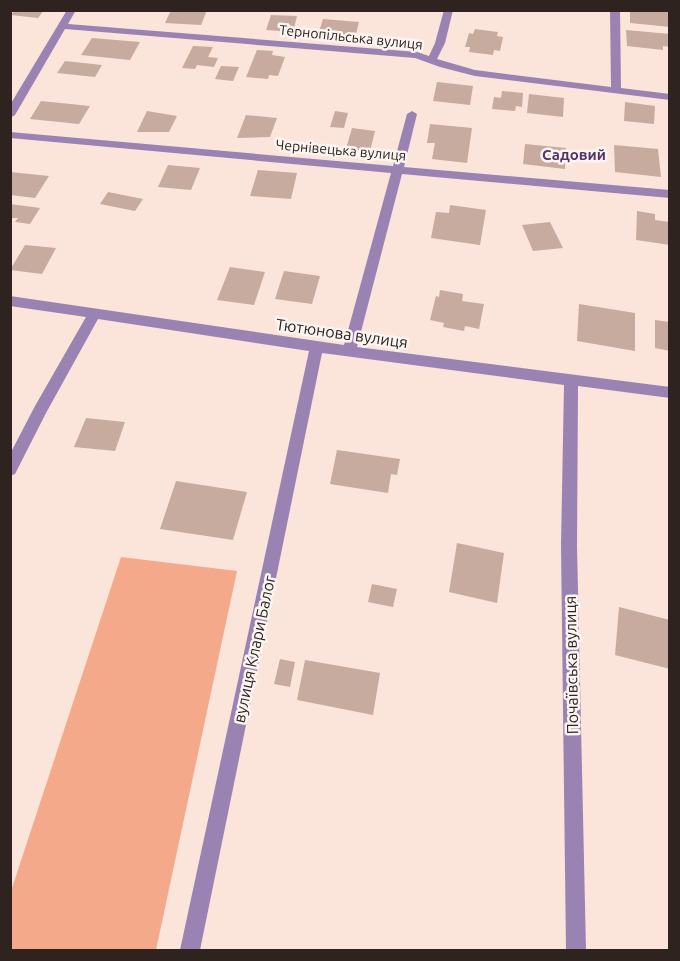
<svg xmlns="http://www.w3.org/2000/svg" width="680" height="961" viewBox="0 0 680 961" font-family="Ubuntu,sans-serif">
  <style>
    .green { fill: #f4aa8a }
    .building { fill: #c7ab9f }
    .lines { fill: none; stroke-linecap: round; stroke-linejoin: round }
    .minor { fill: #9a82b2; fill-rule: evenodd }
    .labels { text-anchor: middle; dominant-baseline: central; stroke-width: 5; stroke-linejoin: round; paint-order: stroke }
    .far-street-label { font-size: 14px; fill: #2e231f; stroke: #fbf5f2 }
    .far-neighbourhood-label { font-size: 15px; font-weight: bold; fill: #573168; stroke: #fbf5f2 }
    .street-label { font-size: 16px; fill: #2e231f; stroke: #fbf5f2 }
  </style>
  <rect width="100%" height="100%" fill="#fbe4da"/>
  <path class="green" d="M121,557L237,571L156,950H11V891Z"/>
  <path class="building" d="M15,10H44L38,18L11,15Z
    M171,10H207L201,25L165,23Z
    M630,10H670V27L630,23Z
    M271,15L297,16L293,32L266,30Z
    M323,19L359,22L355,38L318,35Z
    M475,29L498,32L497,36L503,37L500,51L494,50L493,55L469,52L470,47H465L469,33L473,34Z
    M626,30L670,34V47L663,46V50L627,46Z
    M92,38L140,42L130,60L81,55Z
    M193,46L213,47L208,57L218,58L214,67L197,65L195,69L182,68Z
    M257,50L273,51L272,55L285,57L278,76L269,75L268,79L246,77Z
    M65,61L102,65L95,77L57,73Z
    M221,66L239,67L233,81L215,79Z
    M437,82L473,86L470,105L433,101Z
    M502,91L523,93L522,107L516,106L515,111L492,109L494,97L501,98Z
    M529,94L564,98L563,117L527,113Z
    M41,101L90,106L79,124L30,119Z
    M625,102L655,106L654,124L624,121Z
    M147,111L177,116L169,132H137Z
    M335,111L348,113L344,128L330,127Z
    M246,115L277,118L270,137L237,138Z
    M430,124L472,128L467,163L432,159L435,143H427Z
    M352,128L375,131L370,151L346,149Z
    M525,144L566,148L565,169L523,164Z
    M614,145L658,149L661,177L615,172Z
    M168,165L200,168L191,190L158,187Z
    M258,170L297,173L291,199L250,196Z
    M10,172L49,176L35,198L10,195Z
    M108,192L143,199L135,211L100,204Z
    M10,204L40,208L30,224L15,222L18,218H10Z
    M450,205L486,210L480,245L431,238L436,212L449,213Z
    M637,211L655,214V220L670,222V245L636,240Z
    M550,222L563,248L533,251L522,225Z
    M25,245L56,248L42,274L10,270Z
    M230,267L265,272L254,305L217,300Z
    M284,271L320,276L312,304L275,299Z
    M440,290L463,294L462,301L484,304L479,329L465,326L464,331L443,327L444,323L430,320L436,296L439,297Z
    M579,304L635,313V351L577,341Z
    M655,320L670,322V351L655,348Z
    M86,418L125,422L115,451L74,447Z
    M337,450L400,459L397,475L391,474L388,493L330,484Z
    M176,481L247,492L233,540L160,529Z
    M457,543L504,553L497,603L449,592Z
    M372,584L397,589L393,607L368,602Z
    M619,607L670,620V669L615,655Z
    M280,659L295,662L290,687L274,684Z
    M305,660L380,673L373,715L297,700Z"/>
  <g class="lines">
    <path class="minor" d="M67,10H76L68,24L417,52L429,56L435,43L444,10H453L445,43L437,59L475,70L611,87L610,10H620L621,88L670,94V100L475,76L440,67L415,58L65,29L15,115L10,118V105Z
      M412,111L417,114L404,167L670,190V198L402,174L357,347L670,387V398L578,386L577,546L586,950H566L561,546L564,385L322,353L200,950H180L309,351L98,319L46,413L15,474L10,476V454L35,406L86,317L10,306V296L344,345L391,173L10,138V132L393,166L407,114Z"/>
  </g>
  <g class="labels">
    <g class="far-street-label">
      <text transform="translate(351 37) rotate(6)">Тернопільська вулиця</text>
      <text transform="translate(341 150) rotate(5)">Чернівецька вулиця</text>
    </g>
    <g class="far-neighbourhood-label">
      <text x="574" y="154">Садовий</text>
    </g>
    <g class="street-label">
      <text transform="translate(342 333) rotate(8)">Тютюнова вулиця</text>
      <text transform="translate(254 649) rotate(-78)">вулиця Клари Балог</text>
      <text transform="translate(571 665) rotate(-91)">Почаївська вулиця</text>
    </g>
  </g>
  <rect width="680" height="961" fill="none" stroke="#2e231f" stroke-width="24"/>
</svg>
